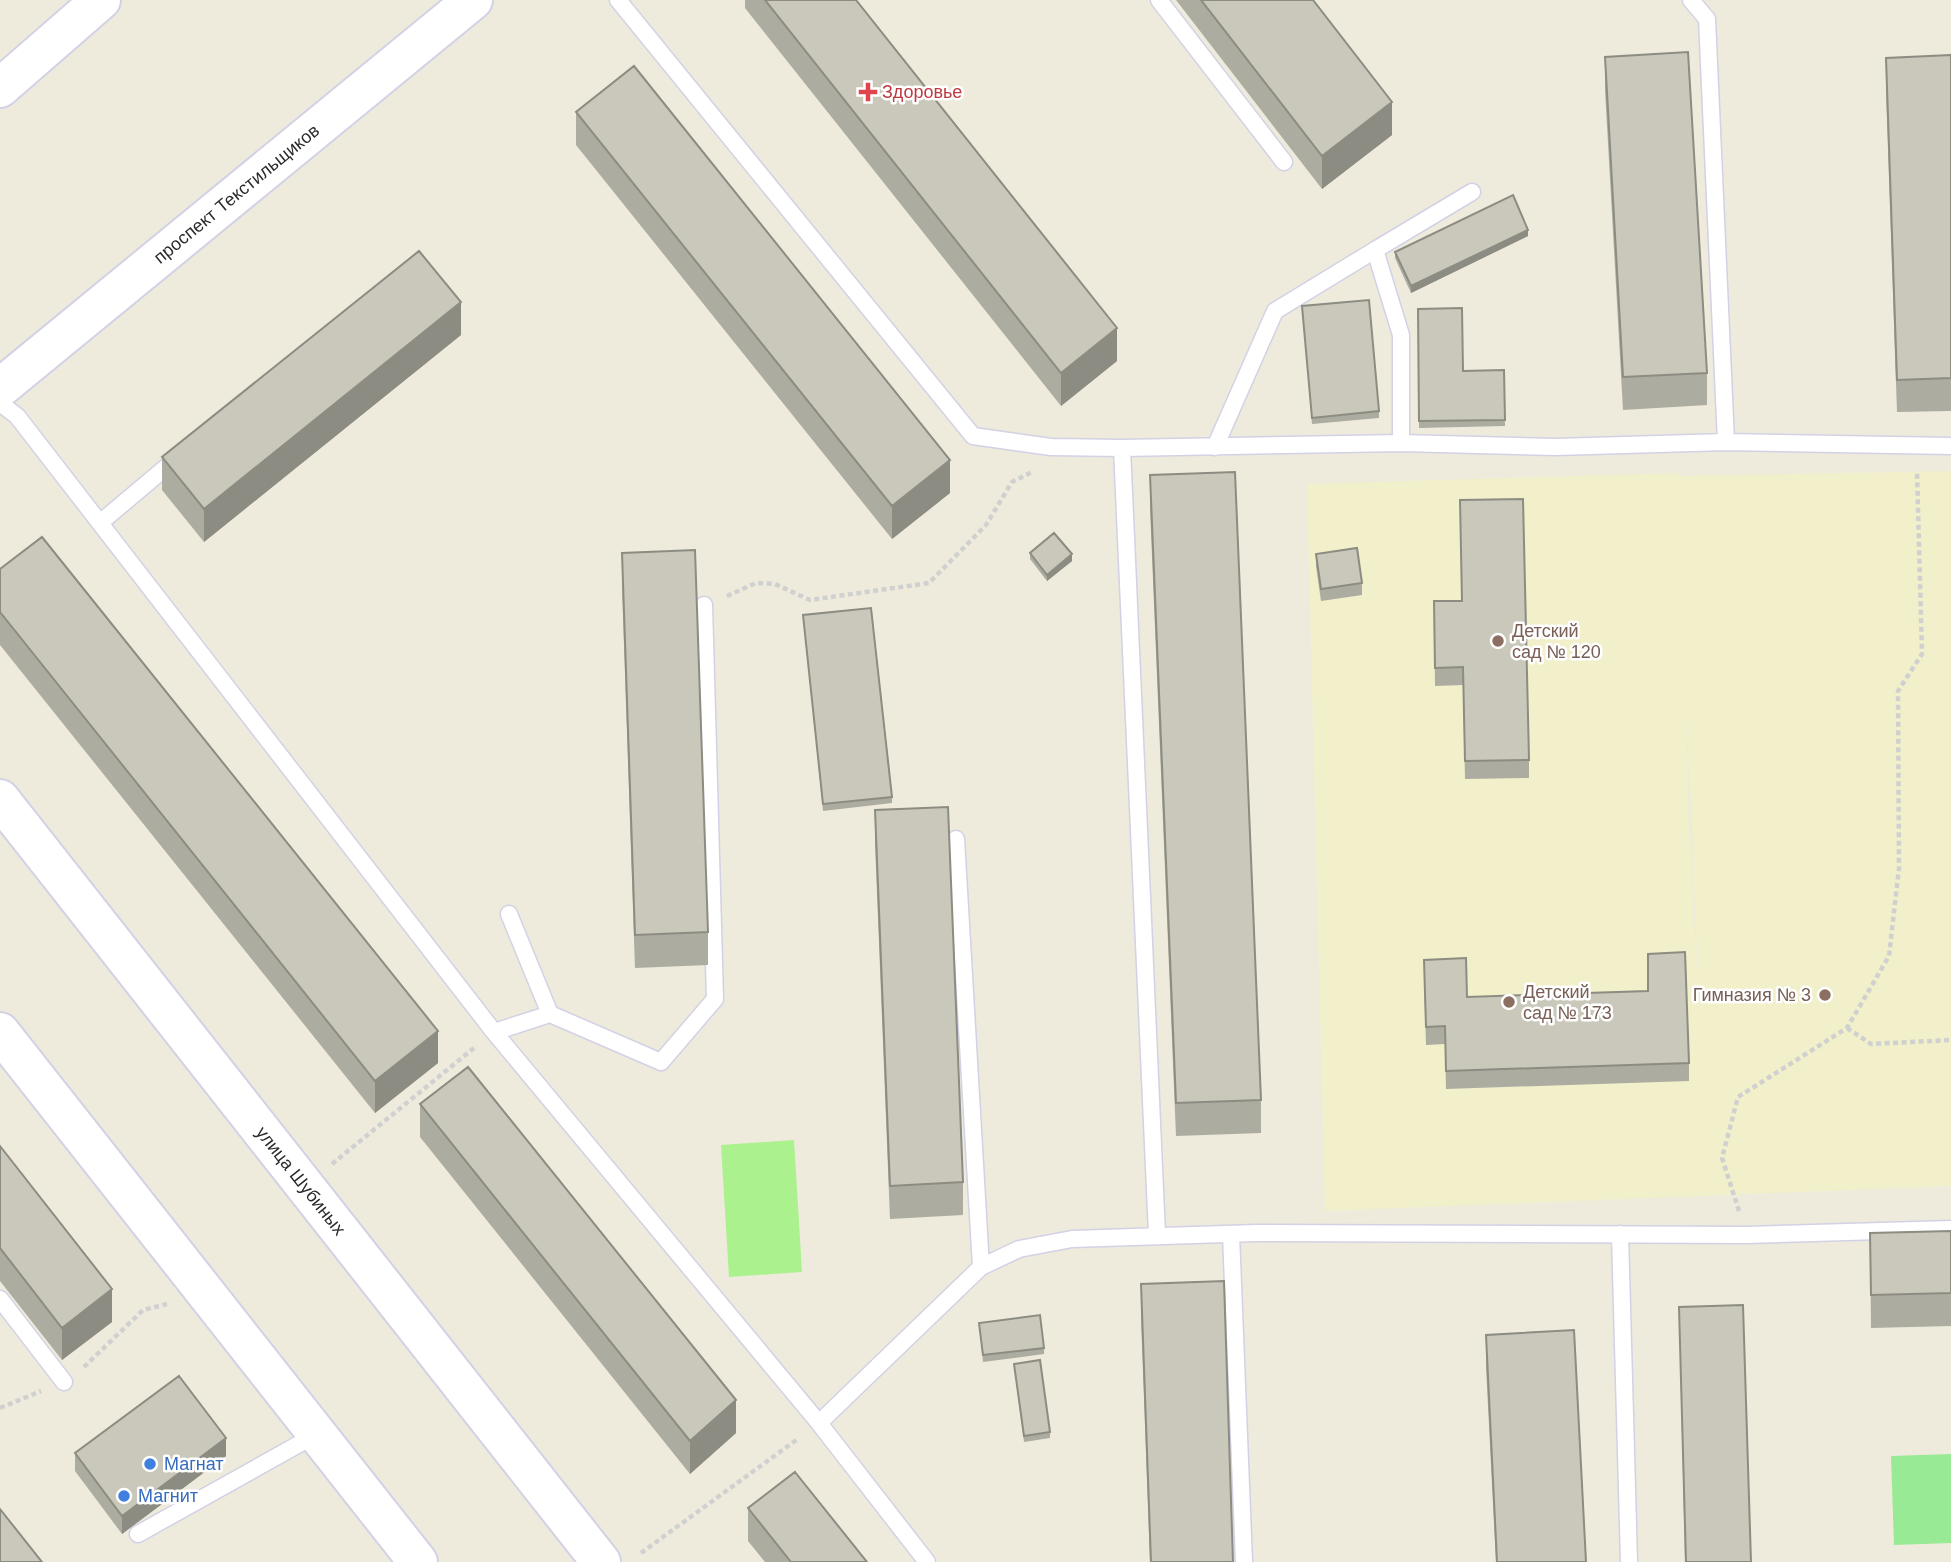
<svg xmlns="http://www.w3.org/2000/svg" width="1951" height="1562" viewBox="0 0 1951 1562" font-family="Arial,sans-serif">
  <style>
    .education { fill: #f1f0ca; fill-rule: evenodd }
    .green { fill: #98ea94 }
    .pitch { fill: #abf28e }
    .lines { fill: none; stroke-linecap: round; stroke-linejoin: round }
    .lane-casing { stroke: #d3d1e5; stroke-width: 19 }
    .secondary-casing { stroke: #d3d1e5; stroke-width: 42 }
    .path { stroke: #d0d0d0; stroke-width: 4.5; stroke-dasharray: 5 3.5; stroke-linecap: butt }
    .lane { stroke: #fff; stroke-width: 16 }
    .secondary { stroke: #fff; stroke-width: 38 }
    .wall { fill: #adaca0 }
    .shaded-wall { fill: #8d8c82 }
    .building { fill: #c9c8ba; stroke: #8d8c82; stroke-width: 2 }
    .health-dot { fill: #e0444e; stroke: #fff; stroke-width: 2.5 }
    .education-dot { fill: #8d6e63; stroke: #fff; stroke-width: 2.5 }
    .shop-dot { fill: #3f7fe0; stroke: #fff; stroke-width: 2.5 }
    .labels { text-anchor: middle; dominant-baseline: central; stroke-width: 5; stroke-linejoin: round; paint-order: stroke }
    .health-label { font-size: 18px; fill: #be3a42; stroke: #fff; text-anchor: start }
    .street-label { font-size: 18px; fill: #2b2b2b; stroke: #fff }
    .education-label { font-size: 18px; fill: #785e54; stroke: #fff; text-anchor: start }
    .shop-label { font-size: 18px; fill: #366cbe; stroke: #fff; text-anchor: start }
  </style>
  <rect width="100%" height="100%" fill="#eeebdc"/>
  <path class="education" d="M1951,471V1186L1325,1211L1307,484L1678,473L1679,476ZM1686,711L1691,805L1700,1033L1688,798Z"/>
  <path class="green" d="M1951,1454V1543L1894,1545L1891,1456Z"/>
  <path class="pitch" d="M794,1140L802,1272L729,1277L721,1145Z"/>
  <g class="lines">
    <g class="lane-casing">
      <path id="lane" d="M618,0L973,436L1051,447L1122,448L1401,443L1556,447L1726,442L1951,446
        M1159,0L1284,162
        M1691,0L1707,19L1726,442
        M1375,250L1472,192
        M0,403L17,416L494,1032L819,1423L927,1562
        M1215,447L1275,311L1375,250L1401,335V443
        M1122,448L1157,1235
        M101,522L177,458
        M956,839L981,1267
        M509,914L550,1014
        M494,1032L550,1014L661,1062L715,999L704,605
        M1231,1234L1244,1562
        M1620,1234L1629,1562
        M0,1299L64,1382
        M819,1423L981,1267L1019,1249L1072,1239L1256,1233L1747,1235L1951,1229
        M138,1534L317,1434"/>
    </g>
    <g class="secondary-casing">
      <g id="secondary">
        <path d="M0,88L101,0"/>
        <path id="s1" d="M0,388L473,0"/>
        <path id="s2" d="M0,799L601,1562"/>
        <path d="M0,1032L418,1562"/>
      </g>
    </g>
    <path class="path" d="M727,596L756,583L775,584L810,600L929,583L986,525L1012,482L1034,471
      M1847,1028L1871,1044L1951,1040
      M332,1164L474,1048
      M1739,1211L1722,1158L1738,1097L1847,1028L1889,956L1899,868L1898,691L1922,654L1917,471
      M84,1367L143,1310L167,1304
      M0,1408L41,1391
      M641,1553L799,1438"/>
    <use href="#lane" class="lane"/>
    <use href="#secondary" class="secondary"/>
  </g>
  <path class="wall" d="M745,0H856L1117,361L1061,406L745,8Z
    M1176,0H1313L1392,135L1322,189Z
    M1951,55V411L1897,412L1886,91V58Z
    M1605,57L1707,373V405L1623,410L1605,90Z
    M576,112L950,493L892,539L576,145Z
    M1528,236L1411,293L1395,258V252Z
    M1302,306L1379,411V418L1312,424Z
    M1418,309L1463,371L1504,370L1505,426L1419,428Z
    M461,335L204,542L162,490V457Z
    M1150,475L1261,1100V1133L1176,1136L1150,508Z
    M622,553L708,932V965L635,968L622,586Z
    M1030,553L1072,561L1047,581L1030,559Z
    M1316,554L1362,583V595L1321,601L1316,566Z
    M0,569L438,1063L375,1113L0,645Z
    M1434,601L1529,760V778L1465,779L1463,685L1435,686Z
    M803,615L892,797V803L823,811Z
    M875,810L963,1182V1215L890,1219L875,843Z
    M1424,978L1467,997L1689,1063V1081L1446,1089L1445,1044L1426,1045Z
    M420,1104L736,1433L690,1474L420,1137Z
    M0,1146L112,1322L62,1360L0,1281Z
    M1951,1231V1326L1871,1328L1870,1233Z
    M1141,1284L1233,1562H1150L1141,1317Z
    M1679,1307L1751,1562H1685Z
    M979,1323L1044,1348V1354L983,1362Z
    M1486,1335L1586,1562H1496L1486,1367Z
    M1014,1364L1050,1432V1438L1024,1442Z
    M75,1453L226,1456L122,1534L75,1471Z
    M748,1508L867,1562H765L748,1541Z"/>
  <path class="shaded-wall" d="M1392,102V135L1322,189V156Z
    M1528,230V236L1411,293V286Z
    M461,302V335L204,542V509Z
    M1117,328V361L1061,406V373Z
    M950,460V493L892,539V506Z
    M1072,554V561L1047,581V575Z
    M438,1031V1063L375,1113V1081Z
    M112,1289V1322L62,1360V1328Z
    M736,1400V1433L690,1474V1441Z
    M226,1438V1456L122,1534V1516Z"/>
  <path class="building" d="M765,0H856L1117,328L1061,373Z
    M1201,0H1313L1392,102L1322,156Z
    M1688,52L1707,373L1623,377L1605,57Z
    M1951,55V378L1897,380L1886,58Z
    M634,66L950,460L892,506L576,112Z
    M1513,195L1528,230L1411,286L1395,252Z
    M419,251L461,302L204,509L162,457Z
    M1369,300L1379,411L1312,418L1302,306Z
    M1462,308L1463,371L1504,370L1505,420L1419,421L1418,309Z
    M1235,472L1261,1100L1176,1103L1150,475Z
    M1523,499L1529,760L1465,761L1463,667L1435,668L1434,601H1462L1460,500Z
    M1054,533L1072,554L1047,575L1030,553Z
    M42,537L438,1031L375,1081L0,612V569Z
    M1357,548L1362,583L1321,589L1316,554Z
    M695,550L708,932L635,935L622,553Z
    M871,608L892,797L823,804L803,615Z
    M948,807L963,1182L890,1186L875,810Z
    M1685,952L1689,1063L1446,1071L1445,1026L1426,1027L1424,960L1466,958L1467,997L1648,991V954Z
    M468,1067L736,1400L690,1441L420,1104Z
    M0,1146L112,1289L62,1328L0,1248Z
    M1951,1231V1293L1871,1295L1870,1233Z
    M1224,1281L1233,1562H1151L1141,1284Z
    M1743,1305L1751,1562H1686L1679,1307Z
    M1040,1315L1044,1348L983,1355L979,1323Z
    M1574,1330L1586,1562H1497L1486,1335Z
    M1040,1360L1050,1432L1024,1436L1014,1364Z
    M179,1376L226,1438L122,1516L75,1453Z
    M795,1472L867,1562H791L748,1508Z
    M0,1509L42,1562H0Z"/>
  <path class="health-dot" d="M864.5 81.5h7v7h7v7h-7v7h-7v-7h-7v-7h7z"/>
  <g class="education-dot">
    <circle cx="1498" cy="641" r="7"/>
    <circle cx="1825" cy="995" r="7"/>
    <circle cx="1509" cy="1002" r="7"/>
  </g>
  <g class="shop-dot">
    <circle cx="150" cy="1464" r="7"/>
    <circle cx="124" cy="1496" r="7"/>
  </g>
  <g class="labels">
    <g class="health-label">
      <text x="882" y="92">Здоровье</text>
    </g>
    <g class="street-label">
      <text stroke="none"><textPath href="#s1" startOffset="306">проспект Текстильщиков</textPath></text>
      <text stroke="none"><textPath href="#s2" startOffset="486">улица Шубиных</textPath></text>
    </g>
    <g class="education-label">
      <text x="1512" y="631">Детский<tspan x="1512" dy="21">сад № 120</tspan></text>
      <text x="1523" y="992">Детский<tspan x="1523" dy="21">сад № 173</tspan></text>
      <text x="1811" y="995" text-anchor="end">Гимназия № 3</text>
    </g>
    <g class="shop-label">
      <text x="164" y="1464">Магнат</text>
      <text x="138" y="1496">Магнит</text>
    </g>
  </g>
</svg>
